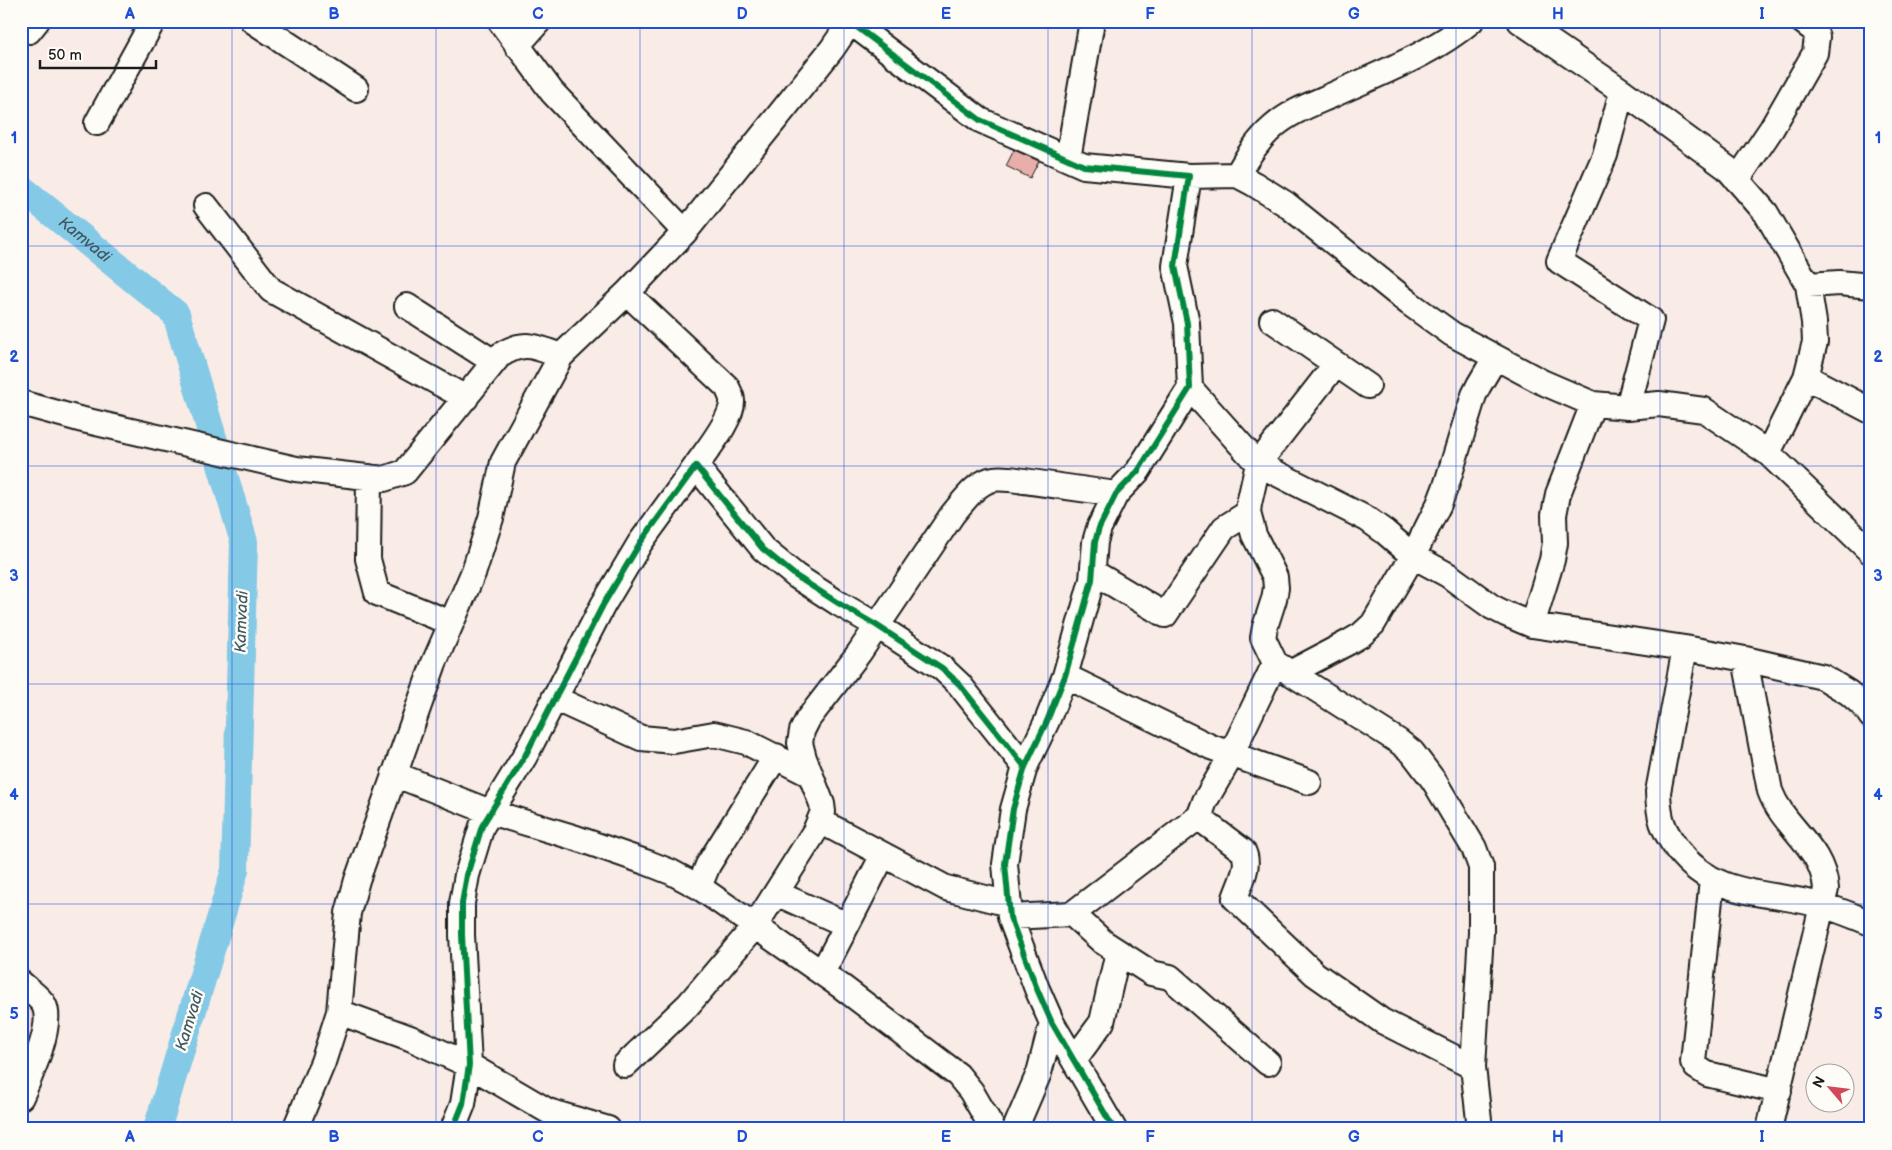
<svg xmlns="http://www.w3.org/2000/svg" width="1892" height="1150" viewBox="0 0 1892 1150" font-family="'Balsamiq Sans',sans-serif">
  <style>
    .built { fill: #f4d9d4 }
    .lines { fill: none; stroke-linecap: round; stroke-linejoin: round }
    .river { stroke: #84c9e5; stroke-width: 28 }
    .building { fill: #e9aea9; stroke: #1c1c1c }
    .minor-casing { stroke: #1c1c1c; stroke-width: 28 }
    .minor { stroke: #fdfcf7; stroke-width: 24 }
    .cycleway-casing { stroke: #fdfcf7; stroke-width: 9 }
    .cycleway { stroke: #00873e; stroke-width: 6 }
    .grid { fill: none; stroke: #1d4ed8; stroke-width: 1; stroke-opacity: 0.55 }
    .labels { text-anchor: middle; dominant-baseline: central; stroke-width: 5; stroke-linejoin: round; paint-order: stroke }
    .water-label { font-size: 16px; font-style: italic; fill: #405962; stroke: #fdfcf7 }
    .neatline { fill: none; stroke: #1d4ed8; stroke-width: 2 }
    .grid-label { font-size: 16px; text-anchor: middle; font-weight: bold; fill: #1d4ed8 }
  </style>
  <rect width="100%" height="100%" fill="#f9ece7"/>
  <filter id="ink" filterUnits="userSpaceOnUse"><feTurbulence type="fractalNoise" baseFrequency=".02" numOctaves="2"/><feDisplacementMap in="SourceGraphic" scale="10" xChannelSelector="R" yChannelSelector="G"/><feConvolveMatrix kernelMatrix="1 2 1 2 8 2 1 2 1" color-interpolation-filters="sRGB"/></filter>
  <g filter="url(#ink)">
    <path class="built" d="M21,974L59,1009L47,1060L21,1088Z"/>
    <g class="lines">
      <path class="river" id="s1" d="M21,188L176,314L244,542L235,870L157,1129"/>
    </g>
    <path class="building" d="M1014,150L1039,161L1030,178L1006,166Z"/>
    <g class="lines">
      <g class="minor-casing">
        <path id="minor" d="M253,21L356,89
          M500,21L552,92L685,232
          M849,21L980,120L1084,166L1189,176L1175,266L1187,323L1190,388L1138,471L1116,494L1099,528L1095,542L1092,580L1065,676L1047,721L1025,767L1013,809L1005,864L1010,917L1037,989L1052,1023L1114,1129
          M1520,21L1622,91L1727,168L1766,213L1808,285L1814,322L1815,342L1806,377L1768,453
          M29,31L37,21
          M517,46L539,21
          M1622,91L1605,155L1559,261L1651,320L1628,407
          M97,123L153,21
          M1068,159L1092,21
          M1237,175C1247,157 1257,141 1273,127C1291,111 1315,103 1337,93C1383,72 1432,54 1471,21
          M1189,176L1237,175L1254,184L1286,204L1409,303L1452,334L1542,382L1593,404L1628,407L1659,404L1704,410L1768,453L1871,552
          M1737,180L1772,128L1815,53L1817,37L1814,30L1802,21
          M206,206L271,290L466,398
          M1808,285L1839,283L1871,286
          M627,293L727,387C729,392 732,396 732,401C733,419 706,451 696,466
          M407,306L494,362
          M1272,320L1368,386
          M1335,365L1258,464L1249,504L1248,513L1254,535L1275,577L1276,588L1274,599L1265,627L1263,638L1275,663L1227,763L1205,801L1201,812L1203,821L1243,851C1251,865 1240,883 1235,898L1315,974L1382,1021L1473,1067L1480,1129
          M1806,377L1871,411
          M1190,388L1258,464L1367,519L1385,532L1413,556L1448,575L1492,607L1506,614L1532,625L1685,648L1745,659L1823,677L1849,693L1865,707L1871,716
          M21,403L79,419L296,469L384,479L405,472L499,356C525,339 535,347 561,356L627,293L685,232L832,49L851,21
          M369,477L368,559L377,593L451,623
          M1093,572L1165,615L1224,528L1248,513
          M1532,625L1552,560L1555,543L1554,515L1558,494L1593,404
          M1685,648L1658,792C1659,819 1662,828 1677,849C1716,900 1769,890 1824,906C1840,910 1855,917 1871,923
          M1745,659L1770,791C1784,829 1823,846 1826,889L1769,1129
          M1275,663L1398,741L1412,752L1434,781L1474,848L1481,867V933L1473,1067
          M1290,673L1349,642L1361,635L1373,624L1413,556L1439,504L1447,483L1474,395L1479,385L1495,358
          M1065,676L1211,747L1309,782
          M554,698L641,738L674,741L714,734L746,742L811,775
          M394,774L490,812L576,838L648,863L671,872L699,887L842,987L958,1075L971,1091L993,1129
          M820,821L946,888L1009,904
          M1712,880L1693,1062L1696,1067L1707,1074L1779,1091
          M699,887L708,865L776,756
          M776,893L847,925L883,855
          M1072,914L1103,942L1151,973L1170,977L1268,1063
          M1010,917L1072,914L1201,815
          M822,973L847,925
          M21,983C28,990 40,997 44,1005C54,1024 30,1077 21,1097
          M339,1012L410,1038L469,1065L548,1111L608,1129
          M1074,1060L1102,1022L1118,952
          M625,1065L688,1005L755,926L815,831L823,812L822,804L804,758L800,743L802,731L808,719L859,653L952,515C963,502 977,481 994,479C999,478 1005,479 1010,479L1116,494
          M295,1129L323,1062L339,1012L348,913L357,880L434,663L474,571L491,518L503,462L561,356
          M453,1129L463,1104L469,1065L462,935V903L467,875L482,826L525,756L603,605L640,543L696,466L763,549L796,576L838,603L876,625L942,668L959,684L1025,767
          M1015,1129L1039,1073L1052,1023"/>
      </g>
      <use href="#minor" class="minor"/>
      <g class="cycleway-casing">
        <path id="cycleway" d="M849,21L980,120L1084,166L1189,176L1175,266L1187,323L1190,388L1138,471L1116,494L1099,528L1095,542L1092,580L1065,676L1047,721L1025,767L1013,809L1005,864L1010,917L1037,989L1052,1023L1114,1129
          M453,1129L463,1104L469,1065L462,935V903L467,875L482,826L525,756L603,605L640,543L696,466L763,549L796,576L838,603L876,625L942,668L959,684L1025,767"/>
      </g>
      <use href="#cycleway" class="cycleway"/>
    </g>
  </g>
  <path class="grid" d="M232,21V1129M436,21V1129M640,21V1129M844,21V1129M1048,21V1129M1252,21V1129M1456,21V1129M1660,21V1129M21,246H1871M21,466H1871M21,684H1871M21,904H1871"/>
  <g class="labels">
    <g class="water-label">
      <text stroke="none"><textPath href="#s1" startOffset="82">Kamvadi</textPath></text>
      <text transform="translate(242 622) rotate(-88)">Kamvadi</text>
      <text transform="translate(190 1021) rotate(-73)">Kamvadi</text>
    </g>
  </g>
  <rect width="1892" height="1150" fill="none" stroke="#fdfcf7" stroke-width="55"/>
  <g transform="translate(1830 1088) rotate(298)"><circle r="24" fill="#fdfcf7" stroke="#a3a29f"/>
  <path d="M0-4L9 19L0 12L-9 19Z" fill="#d1495b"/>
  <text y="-8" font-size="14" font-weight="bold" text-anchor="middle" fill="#1c1c1c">N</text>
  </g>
  <path d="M40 60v8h116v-8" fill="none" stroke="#1c1c1c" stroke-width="2.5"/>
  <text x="48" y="60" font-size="15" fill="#1c1c1c" stroke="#fdfcf7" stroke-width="4" paint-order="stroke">50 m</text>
  <rect x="28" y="28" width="1836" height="1094" class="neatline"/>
  <g class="grid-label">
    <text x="130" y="19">A</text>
    <text x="334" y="19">B</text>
    <text x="538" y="19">C</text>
    <text x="742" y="19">D</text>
    <text x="946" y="19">E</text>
    <text x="1150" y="19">F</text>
    <text x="1354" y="19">G</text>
    <text x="1558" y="19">H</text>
    <text x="1762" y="19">I</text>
    <text x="14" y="143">1</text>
    <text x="1878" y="143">1</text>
    <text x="14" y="362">2</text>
    <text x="1878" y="362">2</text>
    <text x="14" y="581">3</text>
    <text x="1878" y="581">3</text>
    <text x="14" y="800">4</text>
    <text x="1878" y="800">4</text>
    <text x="14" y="1019">5</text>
    <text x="1878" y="1019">5</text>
    <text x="130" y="1142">A</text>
    <text x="334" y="1142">B</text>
    <text x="538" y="1142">C</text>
    <text x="742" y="1142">D</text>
    <text x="946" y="1142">E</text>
    <text x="1150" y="1142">F</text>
    <text x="1354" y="1142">G</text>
    <text x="1558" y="1142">H</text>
    <text x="1762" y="1142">I</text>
  </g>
</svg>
